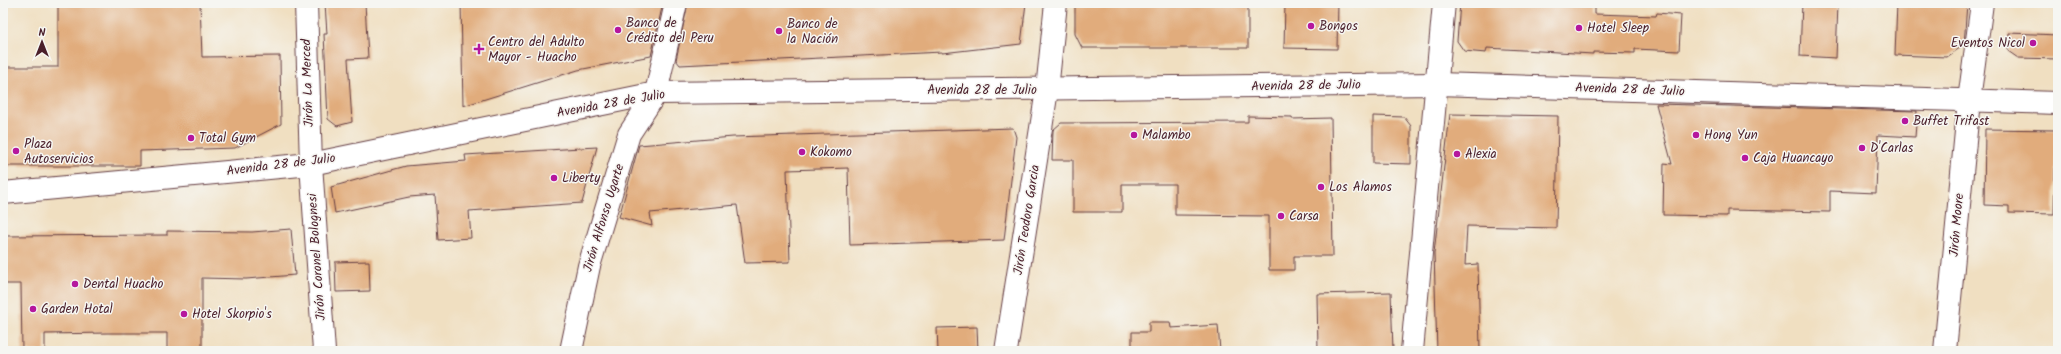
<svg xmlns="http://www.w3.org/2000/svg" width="2061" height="354" viewBox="0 0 2061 354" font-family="Kalam,sans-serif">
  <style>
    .building { fill: #e1ac7c }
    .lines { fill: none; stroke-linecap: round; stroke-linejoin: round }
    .street-casing { stroke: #633c42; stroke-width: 24 }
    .secondary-casing { stroke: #633c42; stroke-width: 24 }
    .street { stroke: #fff; stroke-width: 22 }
    .secondary { stroke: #fff; stroke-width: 22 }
    .poi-dot { fill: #b5179e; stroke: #f6f6f2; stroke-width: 1.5 }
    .labels { text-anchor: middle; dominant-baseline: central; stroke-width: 3; stroke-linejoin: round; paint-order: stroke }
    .poi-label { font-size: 13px; fill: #4a1f2b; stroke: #f6f6f2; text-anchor: start }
    .street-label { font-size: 13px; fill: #4a1f2b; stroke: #f6f6f2 }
  </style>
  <rect width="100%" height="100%" fill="#f6f6f2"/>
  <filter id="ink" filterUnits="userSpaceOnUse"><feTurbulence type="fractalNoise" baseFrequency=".025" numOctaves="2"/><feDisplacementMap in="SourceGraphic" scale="8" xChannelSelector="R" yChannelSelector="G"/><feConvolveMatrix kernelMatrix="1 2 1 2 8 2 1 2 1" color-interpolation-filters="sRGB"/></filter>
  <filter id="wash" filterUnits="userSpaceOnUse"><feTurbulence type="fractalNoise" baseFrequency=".012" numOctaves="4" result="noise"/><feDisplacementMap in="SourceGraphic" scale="16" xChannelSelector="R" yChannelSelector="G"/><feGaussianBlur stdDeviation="0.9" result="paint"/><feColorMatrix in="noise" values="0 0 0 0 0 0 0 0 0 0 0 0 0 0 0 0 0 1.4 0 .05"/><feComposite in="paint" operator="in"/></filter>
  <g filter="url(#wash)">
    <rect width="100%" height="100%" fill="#f0dfc1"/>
    <g id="blocks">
      <path class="building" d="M58,3H200L202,57L280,56L281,124L235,148L140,151V166H3V67H58Z
        M325,3H365L368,58L348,59L352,122L337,126L328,119L324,34H327Z
        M461,3H663L651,56L578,70L463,106Z
        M688,3H1026L1021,44L942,53V52L680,65L676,60Z
        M1075,3H1248V48H1082L1075,34Z
        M1285,3H1338L1337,49L1284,48Z
        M1460,3H1595V14L1656,16L1657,13L1681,15L1679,51L1635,49V53L1593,52V54L1487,48L1486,53L1464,51L1457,41Z
        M1802,3H1838L1836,58L1800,56Z
        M1897,3H1967L1964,45L1947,57L1895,55Z
        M2009,33L2058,35V59L2018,58L2008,51Z
        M1656,104L1917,111L1915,137L1878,135L1876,193L1830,191V212L1727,210V216L1663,215L1664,163L1672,164Z
        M1450,114L1558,116L1556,228L1467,226L1465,265L1478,264L1480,351H1437L1434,253Z
        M1248,116L1292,117V119L1331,118L1333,256H1294V270H1269V216L1175,215V184H1122V212H1073V160H1052L1053,130L1061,123L1248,122Z
        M1373,116L1404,117L1411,126V164L1373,163Z
        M1013,128L1016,137L1004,240L850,245L848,168L787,170L790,262L745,263L737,205L650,213L652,226L619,217L639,145L733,137Z
        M1985,129L2056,130L2054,214L2009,213V206L1984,205Z
        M597,147L582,203L469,211L471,238L438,240L435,195L409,197L335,213L331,187L406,166L466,161L465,155Z
        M291,229L295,275L246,279L202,278V350H167V333H107L45,334V351H22L21,284H3V236L167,235V231L252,232Z
        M369,261L370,291L336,292L335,262Z
        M1391,292L1393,351H1318L1317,294Z
        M1149,322H1170L1171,328L1218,325L1220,351H1132V332H1149Z
        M977,327L978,351H938L937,328Z"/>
    </g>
  </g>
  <g filter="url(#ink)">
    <use href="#blocks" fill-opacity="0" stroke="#633c42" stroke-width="1"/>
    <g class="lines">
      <g class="street-casing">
        <path id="street" d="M306,3L311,164L324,351
          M571,351L589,266L629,134L656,93L676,3
          M1006,351L1047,90L1056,3
          M1412,351L1444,3"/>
      </g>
      <g class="secondary-casing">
        <path id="secondary" d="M3,193L311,164L656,93L1437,84L2058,103
          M1945,351L1969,100L1982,3"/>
      </g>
      <use href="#street" class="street"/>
      <use href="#secondary" class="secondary"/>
    </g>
  </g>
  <g class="poi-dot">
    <circle cx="1311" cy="26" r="4"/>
    <circle cx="1579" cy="28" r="4"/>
    <circle cx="618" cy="30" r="4"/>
    <circle cx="779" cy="31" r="4"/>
    <circle cx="2033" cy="43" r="4"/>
    <path d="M477 43h4v4h4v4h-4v4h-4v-4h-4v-4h4z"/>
    <circle cx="1905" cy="121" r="4"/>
    <circle cx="1134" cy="135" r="4"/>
    <circle cx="1696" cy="135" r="4"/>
    <circle cx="191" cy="138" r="4"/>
    <circle cx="1862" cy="148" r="4"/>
    <circle cx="16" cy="151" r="4"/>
    <circle cx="802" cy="152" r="4"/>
    <circle cx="1457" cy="154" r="4"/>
    <circle cx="1745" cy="158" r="4"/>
    <circle cx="554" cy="178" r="4"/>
    <circle cx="1321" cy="187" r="4"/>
    <circle cx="1281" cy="216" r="4"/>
    <circle cx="75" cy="284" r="4"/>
    <circle cx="33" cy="309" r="4"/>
    <circle cx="184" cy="314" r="4"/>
  </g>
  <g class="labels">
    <g class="poi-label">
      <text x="626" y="23">Banco de<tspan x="626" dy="15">Crédito del Peru</tspan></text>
      <text x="787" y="24">Banco de<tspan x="787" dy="15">la Nación</tspan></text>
      <text x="1319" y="26">Bongos</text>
      <text x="1587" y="28">Hotel Sleep</text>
      <text x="488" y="42">Centro del Adulto<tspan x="488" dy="15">Mayor - Huacho</tspan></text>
      <text x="2025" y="43" text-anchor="end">Eventos Nicol</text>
      <text x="1913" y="121">Buffet Trifast</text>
      <text x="1142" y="135">Malambo</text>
      <text x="1704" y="135">Hong Yun</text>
      <text x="199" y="138">Total Gym</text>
      <text x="24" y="144">Plaza<tspan x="24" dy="15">Autoservicios</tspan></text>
      <text x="1870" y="148">D'Carlas</text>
      <text x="810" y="152">Kokomo</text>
      <text x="1465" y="154">Alexia</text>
      <text x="1753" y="158">Caja Huancayo</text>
      <text x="562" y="178">Liberty</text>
      <text x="1329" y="187">Los Alamos</text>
      <text x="1289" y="216">Carsa</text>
      <text x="83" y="284">Dental Huacho</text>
      <text x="41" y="309">Garden Hotal</text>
      <text x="192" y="314">Hotel Skorpio's</text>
    </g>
    <g class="street-label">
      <text transform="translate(308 83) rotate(-92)">Jirón La Merced</text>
      <text transform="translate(1306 86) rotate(-1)">Avenida 28 de Julio</text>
      <text x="982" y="90">Avenida 28 de Julio</text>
      <text transform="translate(1630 90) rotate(2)">Avenida 28 de Julio</text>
      <text transform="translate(611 104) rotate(-10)">Avenida 28 de Julio</text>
      <text transform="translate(281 165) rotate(-7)">Avenida 28 de Julio</text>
      <text transform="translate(604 218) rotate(-73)">Jirón Alfonso Ugarte</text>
      <text transform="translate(1027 220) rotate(-81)">Jirón Teodoro Garcia</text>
      <text transform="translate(1957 225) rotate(-85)">Jirón Moore</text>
      <text transform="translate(317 257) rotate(-94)">Jirón Coronel Bolognesi</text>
    </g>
  </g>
  <rect width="2061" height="354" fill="none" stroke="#f6f6f2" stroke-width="16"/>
  <g transform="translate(42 42)" stroke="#f6f6f2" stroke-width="3" paint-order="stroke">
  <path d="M0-3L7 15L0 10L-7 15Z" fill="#4a1f2b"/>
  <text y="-6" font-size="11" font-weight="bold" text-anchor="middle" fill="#4a1f2b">N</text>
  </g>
</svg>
